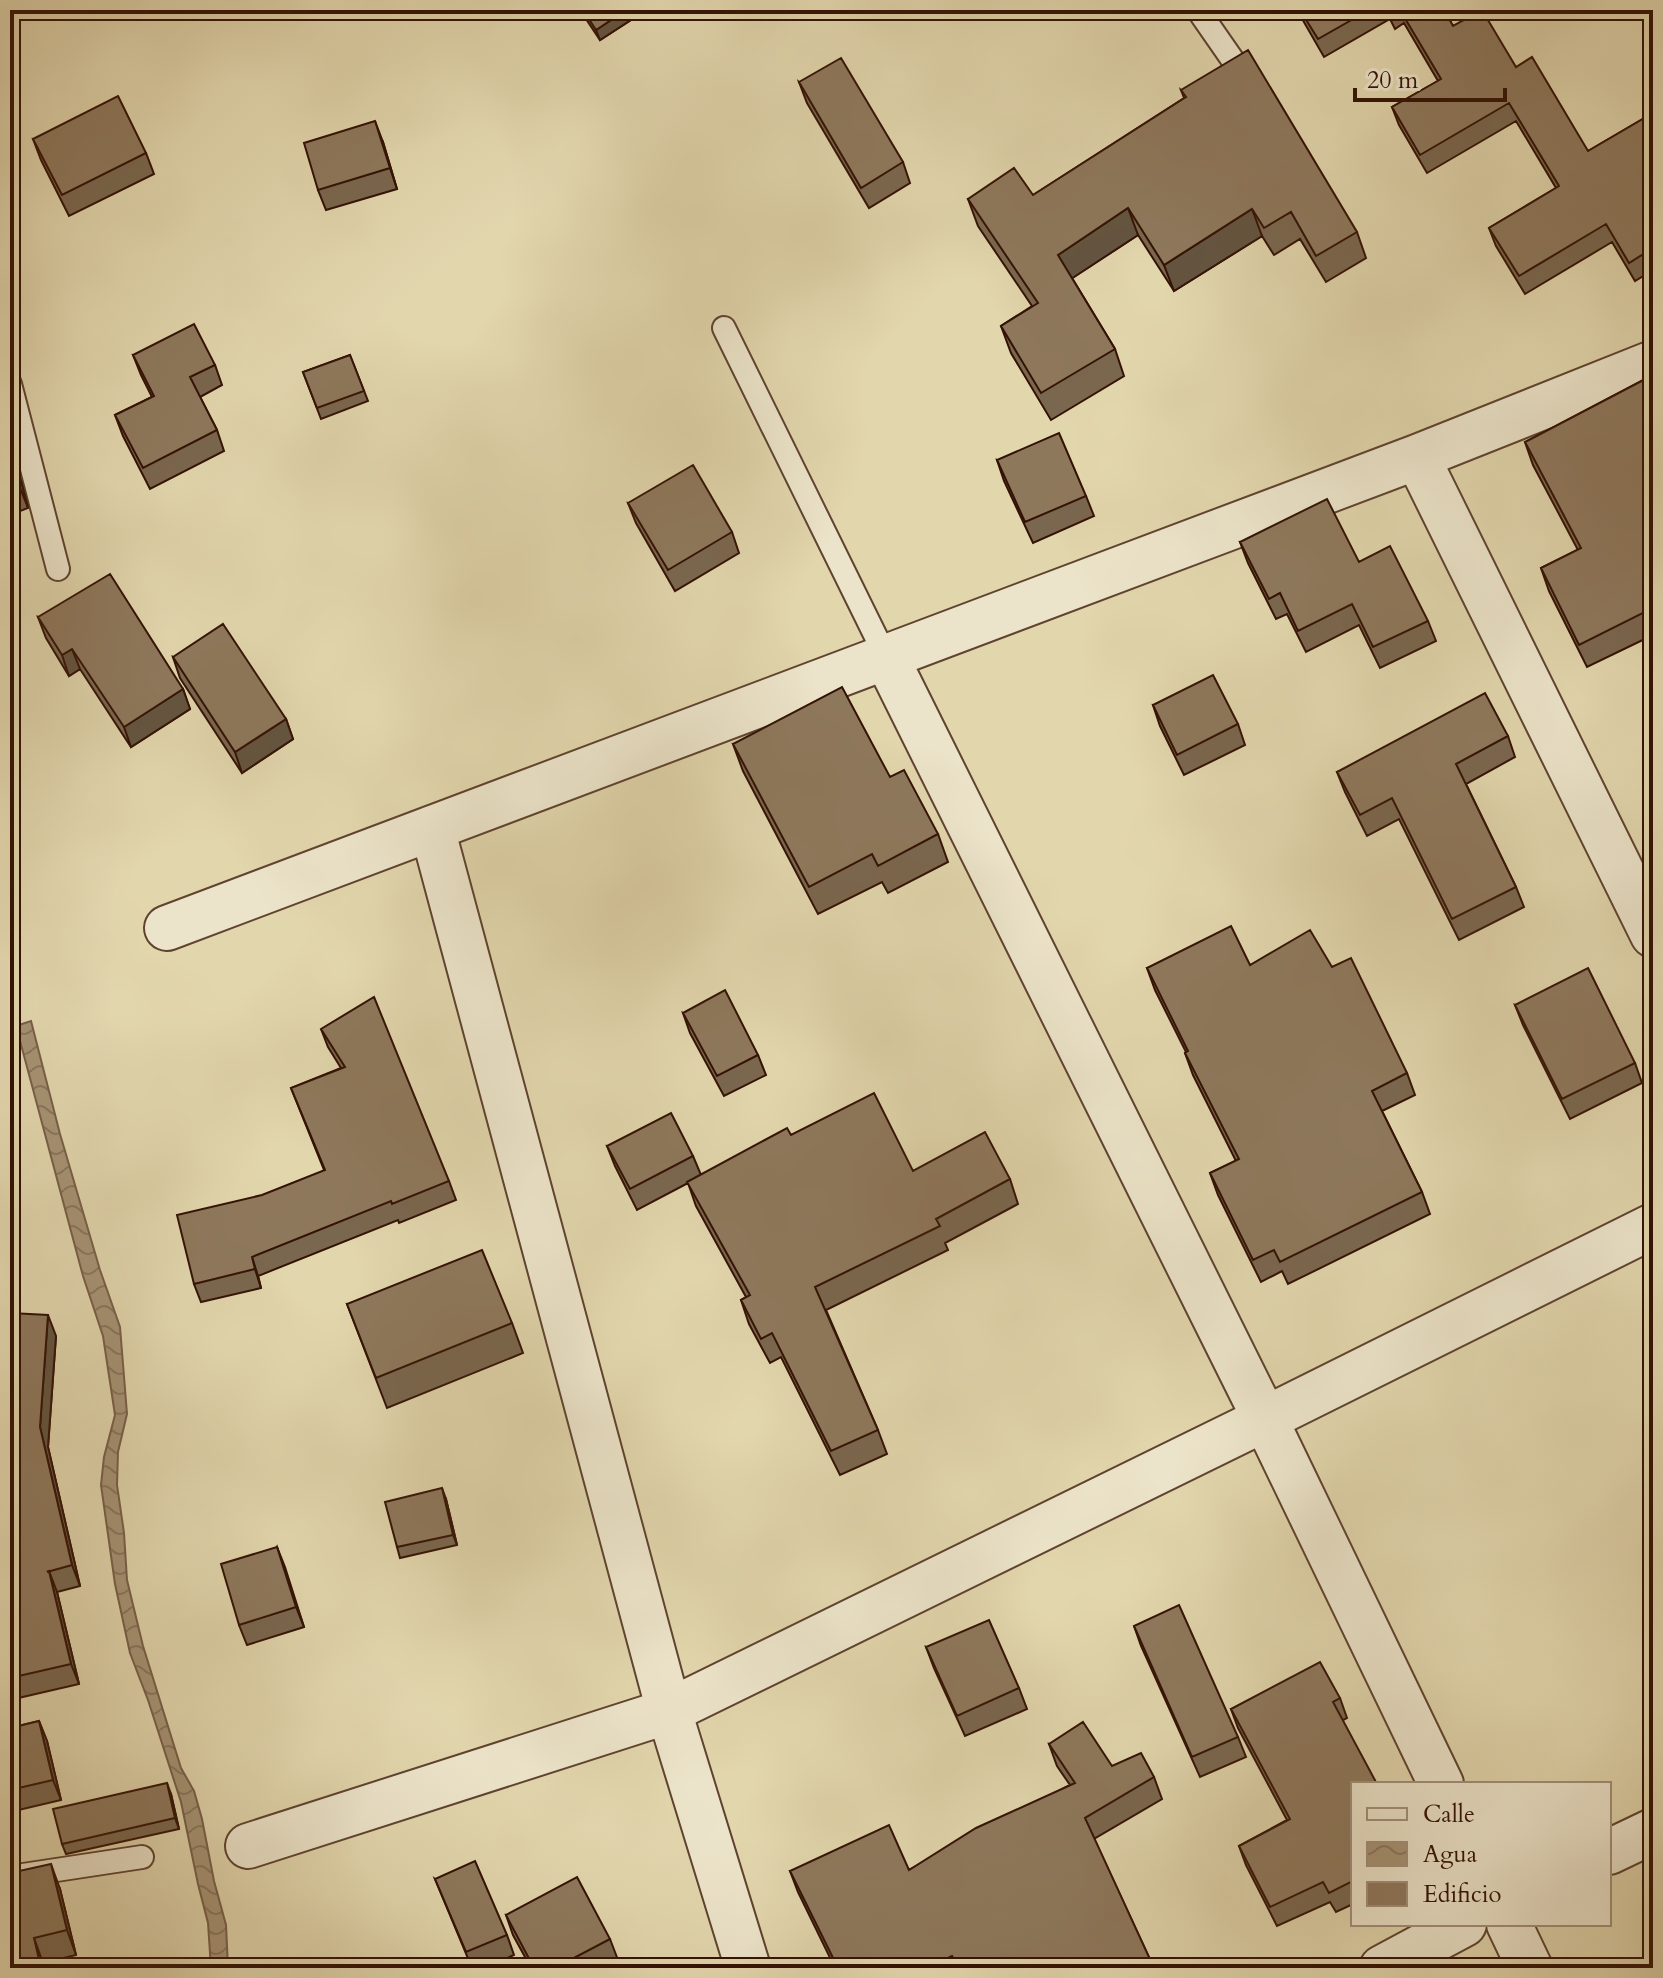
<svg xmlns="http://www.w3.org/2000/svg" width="1663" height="1978" viewBox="0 0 1663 1978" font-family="Cardo,serif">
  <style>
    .water { fill: url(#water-waves); stroke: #785f48; stroke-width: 2 }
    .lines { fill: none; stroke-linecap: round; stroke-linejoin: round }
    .service-casing { stroke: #5f432f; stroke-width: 26 }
    .minor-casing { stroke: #5f432f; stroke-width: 48 }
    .service { stroke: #ece4ca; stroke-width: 22 }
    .minor { stroke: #ece4ca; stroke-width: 44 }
    .wall { fill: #7a674f; stroke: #331205; stroke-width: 2 }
    .shaded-wall { fill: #635440; stroke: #331205; stroke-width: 2 }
    .building { fill: #8e785c; stroke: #331205; stroke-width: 2 }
  </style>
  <defs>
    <pattern id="water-waves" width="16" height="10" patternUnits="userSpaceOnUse" patternTransform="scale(2)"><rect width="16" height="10" fill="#a69374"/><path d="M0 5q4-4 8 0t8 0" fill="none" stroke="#88775d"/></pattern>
  </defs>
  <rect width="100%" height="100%" fill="#e2d6ad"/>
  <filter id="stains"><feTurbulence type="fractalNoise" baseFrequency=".0025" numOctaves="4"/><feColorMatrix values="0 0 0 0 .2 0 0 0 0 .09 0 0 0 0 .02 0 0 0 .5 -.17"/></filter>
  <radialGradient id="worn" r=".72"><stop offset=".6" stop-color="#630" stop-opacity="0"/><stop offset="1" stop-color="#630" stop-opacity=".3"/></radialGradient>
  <path class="water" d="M10,870L20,948L10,949Z
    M31,1021L60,1134L100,1270L120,1327L127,1414L118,1452L117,1485L124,1533L127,1580L143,1646L181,1768L194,1791L202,1819L214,1881L226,1925L228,1968H211L208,1923L198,1884L181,1802L148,1700L130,1653L115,1584L101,1485L104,1457L115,1415L103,1336L83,1276L16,1026Z"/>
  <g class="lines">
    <g class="service-casing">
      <path id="service" d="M1198,10L1232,59
        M724,328L886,657
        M10,384L58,569
        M10,1877L142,1857"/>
    </g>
    <g class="minor-casing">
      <path id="minor" d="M1417,457L1653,935
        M886,657L1265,1419L1441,1784
        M432,828L669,1711L748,1968
        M167,928L1417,457L1653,363
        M248,1846L669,1711L1265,1419L1653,1226
        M1609,1852L1653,1831
        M1509,1924L1530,1968
        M1382,1968L1464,1924"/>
    </g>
    <use href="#service" class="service"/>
    <use href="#minor" class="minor"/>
  </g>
  <path class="wall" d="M580,10H635L637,16L600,40Z
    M1297,10H1444L1453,26L1516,67L1588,151L1653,113V270L1635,281L1612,242L1525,294L1496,246L1489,228L1556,188L1516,121L1427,173L1399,125L1392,107L1438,81L1404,23L1395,29L1390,19L1324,57Z
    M799,82L903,162L910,183L869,208L807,103Z
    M1181,90L1357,232L1366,258L1326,282L1300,239L1274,255L1262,236L1174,291L1138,235L1072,278L1115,349L1124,376L1051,420L1011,353L1001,326L1032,306L978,226L968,199L1033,195L1184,98Z
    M33,139L146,153L154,174L69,216L41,160Z
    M383,142L397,189L326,210L318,190Z
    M133,355L215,365L222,385L200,397L217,430L224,451L150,489L123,436L115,415L152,397L141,375Z
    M350,355L368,401L321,419L303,372Z
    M1653,375V635L1587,667L1549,591L1541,568L1578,550L1533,465L1525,442Z
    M10,450L21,481L28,508L10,515Z
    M997,460L1086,496L1094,516L1033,543L1004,481Z
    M628,503L732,532L739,553L675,591L636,523Z
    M1240,542L1359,562L1428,621L1436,641L1380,668L1359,625L1306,652L1287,614L1276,619L1248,563Z
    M38,617L183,689L190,709L131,747L80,669L69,676L46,638Z
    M173,657L286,719L293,739L242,773L180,678Z
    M1153,705L1238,724L1245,745L1184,775L1160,726Z
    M1508,736L1515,757L1466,784L1516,887L1524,907L1459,940L1399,819L1367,836L1345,792L1337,772Z
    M733,744L890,777L938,834L948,862L888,893L882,882L818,914L743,771Z
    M1250,965L1332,967L1407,1073L1415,1095L1382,1111L1422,1192L1430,1214L1288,1284L1282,1271L1261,1282L1218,1195L1210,1173L1236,1161L1193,1075L1185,1053L1186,1052L1155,990L1147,968Z
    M1515,1005L1635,1063L1642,1083L1570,1119L1523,1025Z
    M683,1013L758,1055L766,1075L724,1096L690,1033Z
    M321,1029L449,1181L456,1200L399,1223L398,1220L258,1276L261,1288L201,1302L194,1284L324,1170L291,1088L341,1068L328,1047Z
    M791,1135L913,1171L1010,1179L1018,1204L945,1243L948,1250L826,1310L878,1430L887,1454L840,1475L781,1357L770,1363L749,1324L741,1300L746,1297L696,1206L688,1183L637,1210L615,1166L607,1146L693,1156L701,1175Z
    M347,1304L512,1323L523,1353L387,1408Z
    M56,1336L48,1447L80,1586L57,1592L79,1684L14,1699L10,1687V1580L20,1578Z
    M446,1499L457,1545L400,1558L397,1547Z
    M277,1547L304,1627L247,1645L239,1625Z
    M1134,1626L1238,1737L1246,1757L1200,1777L1141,1646Z
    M926,1647L1019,1688L1027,1709L965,1736L934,1668Z
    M1340,1698L1347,1718L1343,1720L1353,1784V1904L1336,1912L1330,1902L1277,1926L1246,1865L1239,1846L1287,1820L1238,1728L1231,1709Z
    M39,1721L47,1741L61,1800L10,1812V1728Z
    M1049,1744L1112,1766L1154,1777L1162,1799L1094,1839L1154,1968H835L798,1892L790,1871L909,1870L1070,1785L1057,1766Z
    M171,1794L179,1829L66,1854L62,1844Z
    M435,1879L507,1935L514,1955L484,1968H472Z
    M60,1889L76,1955L43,1963L45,1968H10Z
    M506,1915L610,1939L618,1960L602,1968H531L513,1935Z"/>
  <path class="shaded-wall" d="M626,10H635L637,16L600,40L596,30Z
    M375,121L383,142L397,189L390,168Z
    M1128,208L1138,235L1068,281L1058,255Z
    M1252,209L1262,236L1174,291L1164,265Z
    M10,450L21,481L28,508L20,488Z
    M72,649L80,669L69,676L62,655Z
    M183,689L190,709L131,747L124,727Z
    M286,719L293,739L242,773L235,752Z
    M252,1257L258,1276L261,1288L255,1269Z
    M48,1315L56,1336L48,1447L80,1586L72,1565L40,1427Z
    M442,1488L446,1499L457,1545L453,1535Z
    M277,1547L285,1567L304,1627L296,1607Z
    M49,1571L57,1592L79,1684L71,1664Z
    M39,1721L47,1741L61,1800L53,1780Z
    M167,1783L171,1794L179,1829L175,1818Z
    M51,1864L60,1889L76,1955L67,1930Z
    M34,1938L43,1963L45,1968H41Z"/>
  <path class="building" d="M583,10H626L596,30Z
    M1300,10H1369L1318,39Z
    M1400,10H1444L1453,26L1482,10L1516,67L1532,57L1588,151L1653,113V248L1629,263L1606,224L1519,276L1489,228L1559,186L1509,103L1420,155L1392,107L1441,79Z
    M1248,50L1357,232L1316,256L1291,212L1264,228L1252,209L1164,265L1128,208L1058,255L1115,349L1041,393L1001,326L1038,303L968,199L1014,168L1033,195L1186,97L1181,90Z
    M841,58L903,162L861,188L799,82Z
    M1653,94V106L1648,97Z
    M118,96L146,153L62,195L33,139Z
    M375,121L390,168L318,190L304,143Z
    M194,324L215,365L190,377L217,430L143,468L115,415L154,396L133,355Z
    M350,355L364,391L317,408L303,372Z
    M1653,375V608L1579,645L1541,568L1581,548L1525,442Z
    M1059,433L1086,496L1025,522L997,460Z
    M10,451L20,488L10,492Z
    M693,465L732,532L668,570L628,503Z
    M1327,499L1359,562L1390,546L1428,621L1373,647L1352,604L1298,631L1280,593L1269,599L1240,542Z
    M110,574L183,689L124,727L72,649L62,655L38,617Z
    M223,624L286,719L235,752L173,657Z
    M1213,675L1238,724L1177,755L1153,705Z
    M842,687L890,777L904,770L938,834L878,866L872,854L809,887L733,744Z
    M1485,693L1508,736L1456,764L1516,887L1452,919L1392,798L1360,815L1337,772Z
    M1231,926L1250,965L1310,930L1332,967L1351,958L1407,1073L1372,1091L1422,1192L1280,1262L1274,1250L1253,1260L1210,1173L1239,1159L1185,1053L1188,1051L1147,968Z
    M1588,968L1635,1063L1562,1099L1515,1005Z
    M725,990L758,1055L717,1076L683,1013Z
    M374,997L449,1181L392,1204L391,1201L252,1257L255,1269L194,1284L177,1215L262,1195L325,1170L291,1088L345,1067L321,1029Z
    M874,1093L913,1171L985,1132L1010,1179L936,1219L940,1226L815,1287L878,1430L831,1451L772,1333L761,1339L741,1300L750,1295L687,1182L787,1128L791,1135Z
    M671,1113L693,1156L630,1189L607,1146Z
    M482,1250L512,1323L376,1378L347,1304Z
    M10,1313L48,1315L40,1427L72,1565L47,1572L49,1571L71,1664L10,1678V1580L20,1578L10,1535Z
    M442,1488L453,1535L397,1547L385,1502Z
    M277,1547L296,1607L239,1625L221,1564Z
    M1179,1605L1238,1737L1192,1757L1134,1626Z
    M989,1620L1019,1688L957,1716L926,1647Z
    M1320,1662L1340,1698L1333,1702L1377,1784H1353V1881L1329,1893L1323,1882L1270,1907L1239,1846L1290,1819L1231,1709Z
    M39,1721L53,1780L10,1790V1728Z
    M1083,1722L1112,1766L1141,1753L1154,1777L1085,1818L1154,1968H960L952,1956L927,1968H838L790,1871L889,1825L909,1870L976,1828L1075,1783L1049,1744Z
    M167,1783L175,1818L62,1844L53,1809Z
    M475,1861L507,1935L466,1952L435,1879Z
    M51,1864L67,1930L34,1938L41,1968H10V1873Z
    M577,1877L610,1939L555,1968H534L506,1915Z"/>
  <rect width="1663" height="1978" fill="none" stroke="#e2d6ad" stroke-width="40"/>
  <rect x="12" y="12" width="1639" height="1954" fill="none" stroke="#331205" stroke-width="4"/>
  <rect x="20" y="20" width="1623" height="1938" fill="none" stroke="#331205" stroke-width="2"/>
  <rect x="1351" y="1782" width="260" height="144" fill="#ece4ca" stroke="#a2907b" stroke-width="2"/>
  <rect x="1367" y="1808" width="40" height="12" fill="#ece4ca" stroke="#a2907b" stroke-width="2"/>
  <text x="1423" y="1822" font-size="24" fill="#331205">Calle</text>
  <rect x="1367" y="1842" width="40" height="24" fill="url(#water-waves)" stroke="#a2907b" stroke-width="2"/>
  <text x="1423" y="1862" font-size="24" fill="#331205">Agua</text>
  <rect x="1367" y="1882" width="40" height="24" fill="#8e785c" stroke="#a2907b" stroke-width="2"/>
  <text x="1423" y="1902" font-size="24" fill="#331205">Edificio</text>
  <path d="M1355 88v12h150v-12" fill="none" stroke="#331205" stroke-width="4"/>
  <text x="1367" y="88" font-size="24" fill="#331205" stroke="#ece4ca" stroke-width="6" paint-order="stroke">20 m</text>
  <rect width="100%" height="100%" filter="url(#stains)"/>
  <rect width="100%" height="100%" fill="url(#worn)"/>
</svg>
